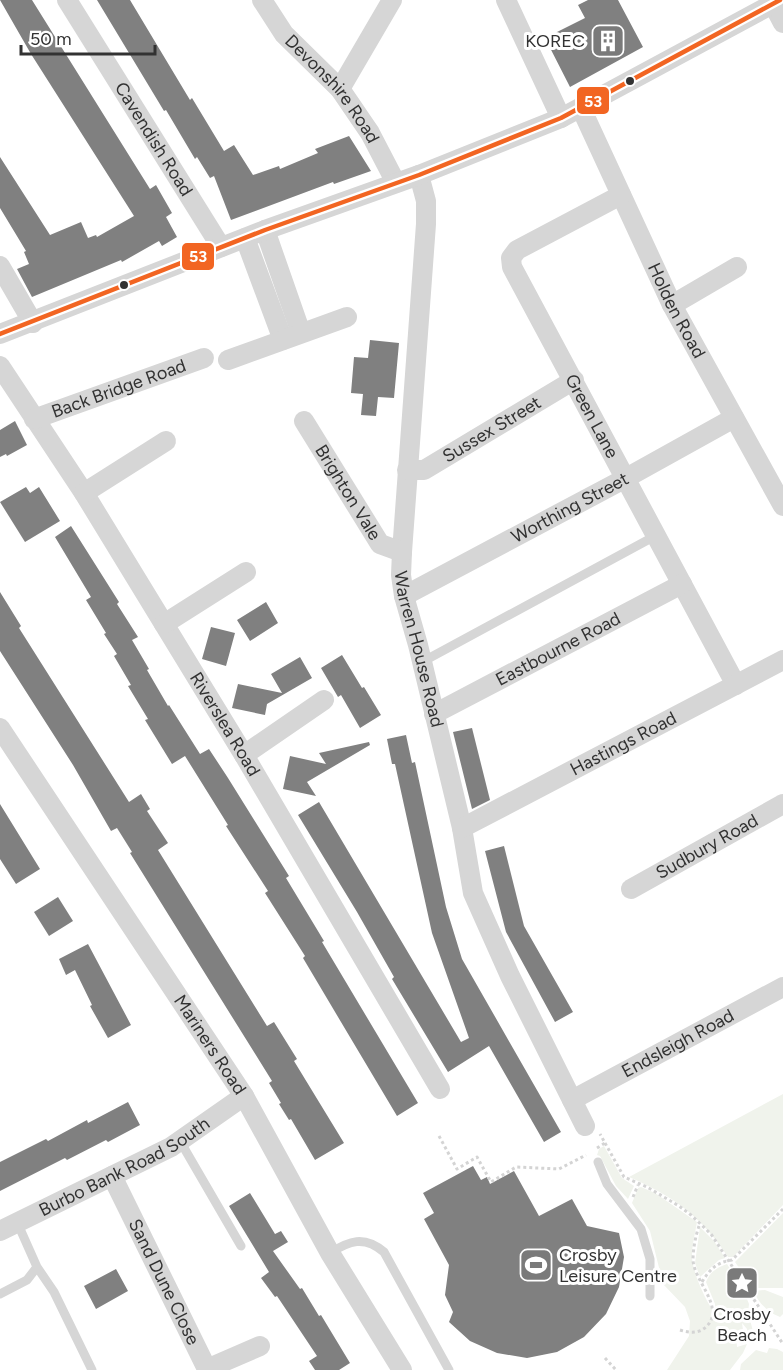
<svg xmlns="http://www.w3.org/2000/svg" width="783" height="1370" viewBox="0 0 783 1370" font-family="Figtree,sans-serif">
  <style>
    .green { fill: #f0f3ec }
    .building { fill: #808080 }
    .lines { fill: none; stroke-linecap: round; stroke-linejoin: round }
    .path { stroke: #d4d4d4; stroke-width: 3; stroke-dasharray: 3 3; stroke-linecap: butt }
    .service { stroke: #d6d6d6; stroke-width: 9 }
    .minor { stroke: #d6d6d6; stroke-width: 20 }
    .bus-1-casing { stroke: #fff; stroke-width: 9 }
    .bus-1 { stroke: #f26522; stroke-width: 4.5 }
    .bus-dot { fill: #323232; stroke: #fff; stroke-width: 2 }
    .labels { text-anchor: middle; dominant-baseline: central; stroke-width: 6; stroke-linejoin: round; paint-order: stroke }
    .poi-label { font-size: 18px; fill: #323232; stroke: #fff; text-anchor: end }
    .street-label { font-size: 18px; fill: #323232; stroke: #fff }
    .line-badge { stroke: #fff; stroke-width: 2 }
    .badge-label { font-size: 16px; text-anchor: middle; font-weight: bold; fill: #fff }
  </style>
  <rect width="100%" height="100%" fill="#fff"/>
  <path class="green" d="M783,1094V1205L733,1257H728C701,1216 673,1196 629,1177Z
    M604,1146L622,1178L634,1186L628,1199L616,1186L600,1156L597,1155L599,1149Z
    M641,1187L655,1193L697,1222C695,1234 692,1245 692,1256C692,1272 706,1302 716,1315L715,1304L706,1282C710,1272 716,1268 727,1264L743,1289L749,1304L748,1312L754,1335V1344L749,1341L747,1329L742,1323L744,1337L741,1342L736,1335L737,1347L747,1344L743,1353L730,1370H667L689,1336L690,1321L685,1307L663,1284L650,1231L632,1203L638,1188Z
    M783,1213V1288H753L735,1262Z
    M700,1227L714,1241L725,1258L719,1260L700,1277L695,1263Z
    M765,1290L783,1297V1314L780,1317C767,1312 760,1304 753,1291Z
    M769,1348L777,1349L783,1352V1370H740L741,1364L756,1350L767,1353Z"/>
  <path class="building" d="M0,0H32L150,189L156,185L172,213L166,217L177,237L162,246L159,241L122,262L121,260L32,297L17,269L29,264L24,252L26,251L0,208V157L50,235L81,222L88,238L96,235L97,237L134,216L31,54Z
    M97,0H130L190,100L192,98L224,151L234,145L253,175L279,166L280,169L318,153L315,149L349,136L371,171L334,184L333,182L231,220L214,176L210,178L197,157L195,159L166,110L164,111Z
    M588,0H618L643,47L570,87L545,38L585,18L578,5Z
    M370,340L399,343L394,398L378,397L376,416L361,415L363,394L351,393L354,357L368,358Z
    M15,421L27,445L7,456L6,454L0,457V430Z
    M26,487L30,493L39,487L60,521L25,542L0,502Z
    M71,526L119,602L117,604L138,637L132,640L149,669L147,670L168,706L169,705L200,754L209,749L228,778L289,876L286,878L324,941L322,942L418,1103L397,1116L341,1022L303,958L305,956L265,893L268,891L226,826L228,825L185,756L172,764L145,720L148,719L128,686L131,685L114,656L117,654L104,634L106,633L86,600L91,597L55,537Z
    M0,592L21,626L19,628L129,802L141,794L150,809L147,811L168,843L158,850L267,1026L274,1022L297,1059L294,1061L344,1143L315,1160L291,1119L289,1120L279,1104L281,1103L269,1083L272,1081L130,853L132,852L117,828L111,831L73,765L0,651Z
    M266,602L278,623L250,641L237,620Z
    M211,627L235,633L226,666L202,659Z
    M342,655L362,688L364,687L381,715L360,728L341,695L338,697L321,668Z
    M300,657L312,678L267,704L265,715L232,708L238,684L282,693L271,674Z
    M472,728L490,800L472,809L453,732Z
    M406,735L412,763L415,762L446,907L462,959L561,1132L544,1142L489,1046L448,1072L392,979L394,977L357,912L298,815L319,802L461,1042L469,1038L432,933L395,764H392L387,739Z
    M369,742L370,745L307,782L316,796L283,789L290,756L326,764L319,753Z
    M0,804L40,869L16,884L0,859Z
    M504,846L524,926L573,1012L555,1022L506,932L485,851Z
    M58,897L73,921L49,936L34,912Z
    M88,944L131,1025L108,1038L90,1006L92,1005L75,970L66,975L59,959Z
    M128,1102L140,1125L108,1142L106,1140L67,1160L65,1158L0,1191V1162L46,1139L48,1141L87,1120L88,1123Z
    M473,1166L481,1180L487,1177L490,1184L514,1171L539,1216L572,1199L587,1226L619,1233L624,1257L619,1287L606,1314L584,1337L557,1352L527,1358L497,1353L470,1341L449,1322L453,1312L445,1295L449,1265L424,1219L434,1213L423,1193Z
    M250,1193L275,1234L281,1231L288,1242L273,1251L300,1289L302,1288L319,1316L321,1315L350,1363L339,1370H315L309,1361L317,1356L277,1296L275,1297L261,1278L269,1272L229,1206Z
    M116,1269L128,1291L96,1309L84,1286Z"/>
  <g class="lines">
    <path class="path" d="M439,1136L457,1169L477,1157L491,1182L516,1167L559,1169L586,1155
      M605,1143L624,1177L647,1187L679,1206L691,1215L711,1234L783,1344
      M597,1148L605,1143L600,1134
      M633,1197L638,1185
      M702,1282C710,1269 717,1262 732,1260L783,1209
      M680,1330C690,1333 699,1334 707,1326C725,1307 694,1281 693,1260C693,1248 696,1234 700,1223
      M605,1358L616,1370"/>
    <path class="service" d="M422,662L657,535
      M180,1141L241,1246
      M598,1162L607,1184L641,1229L650,1259V1296
      M330,1253C349,1241 364,1235 384,1252L449,1370
      M37,1267L54,1292L92,1370
      M0,1294L27,1280L37,1267L17,1222"/>
    <g class="minor">
      <path id="s1" d="M67,0L221,247"/>
      <path id="s2" d="M262,0L284,34L340,89L370,133L396,183"/>
      <path d="M506,0L561,118"/>
      <path d="M773,4L783,23"/>
      <path d="M340,89L392,0"/>
      <path id="s3" d="M581,108L672,305L783,506"/>
      <path id="s4" d="M419,175L426,201V224L402,552L401,575L404,596L418,645L462,828L473,893L510,976L585,1126"/>
      <path id="s5" d="M621,195L517,250L511,258L512,267L736,685"/>
      <path d="M265,230L301,333"/>
      <path d="M245,238L283,340"/>
      <path d="M0,266L33,323"/>
      <path d="M672,305L737,267"/>
      <path d="M0,334L265,230L419,175L561,118L780,0"/>
      <path d="M228,360L347,317"/>
      <path id="s6" d="M0,366L84,493L244,755L440,1089"/>
      <path id="s7" d="M34,419L204,358"/>
      <path id="s8" d="M304,421L380,544L402,552"/>
      <path id="s9" d="M407,470H424L574,380"/>
      <path d="M84,493L166,441"/>
      <path id="s10" d="M404,596L626,478L734,418"/>
      <path d="M164,624L246,572"/>
      <path id="s11" d="M434,714L682,584"/>
      <path id="s12" d="M0,728L244,1096L330,1253L402,1370"/>
      <path d="M244,755L324,700"/>
      <path id="s13" d="M462,828L783,660"/>
      <path id="s14" d="M631,889L783,804"/>
      <path id="s15" d="M572,1100L783,987"/>
      <path id="s16" d="M112,1176L207,1369L260,1346"/>
      <path id="s17" d="M0,1231L171,1147L244,1096"/>
    </g>
    <g class="bus-1-casing">
      <path id="bus-1" d="M0,334L265,230L419,175L561,118L780,0"/>
    </g>
    <use href="#bus-1" class="bus-1"/>
  </g>
  <defs>
    <g id="building-square" transform="scale(1.725)"><rect x="-9" y="-9" width="18" height="18" rx="4" fill="#7a7a7a" stroke="#fff"/><path d="M-4-6H4V6H1V3H-1V6H-4ZM-2.5-4.3h1.7v1.8h-1.7ZM.8-4.3h1.7v1.8H.8ZM-2.5-1h1.7V.8h-1.7ZM.8-1h1.7V.8H.8Z" fill="#fff"/></g>
    <g id="stadium-square" transform="scale(1.725)"><rect x="-9" y="-9" width="18" height="18" rx="4" fill="#7a7a7a" stroke="#fff"/><path d="M0-5a6.5 5 0 1 0 0 10a6.5 5 0 1 0 0-10ZM-3.5-1.8h7v3.6h-7Z" fill="#fff"/></g>
    <g id="sight-square" transform="scale(1.725)"><rect x="-9" y="-9" width="18" height="18" rx="4" fill="#7a7a7a" stroke="#fff"/><path d="M0-6L1.8-2.2L6-1.7L2.9 1.2L3.7 5.4L0 3.3L-3.7 5.4L-2.9 1.2L-6-1.7L-1.8-2.2Z" fill="#fff"/></g>
  </defs>
  <g fill-rule="evenodd">
    <use href="#building-square" x="608" y="41"/>
    <use href="#stadium-square" x="536" y="1265"/>
    <use href="#sight-square" x="742" y="1283"/>
  </g>
  <g class="bus-dot">
    <circle cx="630" cy="81" r="5"/>
    <circle cx="124" cy="285" r="5"/>
  </g>
  <g class="labels">
    <g class="poi-label">
      <text x="585" y="41">KOREC</text>
      <text x="559" y="1255" text-anchor="start">Crosby<tspan x="559" dy="21">Leisure Centre</tspan></text>
      <text x="742" y="1314" text-anchor="middle">Crosby<tspan x="742" dy="21">Beach</tspan></text>
    </g>
    <g class="street-label">
      <text stroke="none"><textPath href="#s2" startOffset="114">Devonshire Road</textPath></text>
      <text stroke="none"><textPath href="#s1" startOffset="164">Cavendish Road</textPath></text>
      <text stroke="none"><textPath href="#s3" startOffset="224">Holden Road</textPath></text>
      <text stroke="none"><textPath href="#s7" startOffset="90">Back Bridge Road</textPath></text>
      <text stroke="none"><textPath href="#s5" startOffset="306">Green Lane</textPath></text>
      <text stroke="none"><textPath href="#s9" startOffset="96">Sussex Street</textPath></text>
      <text stroke="none"><textPath href="#s8" startOffset="84">Brighton Vale</textPath></text>
      <text stroke="none"><textPath href="#s10" startOffset="188">Worthing Street</textPath></text>
      <text stroke="none"><textPath href="#s11" startOffset="140">Eastbourne Road</textPath></text>
      <text stroke="none"><textPath href="#s4" startOffset="478">Warren House Road</textPath></text>
      <text stroke="none"><textPath href="#s6" startOffset="423">Riverslea Road</textPath></text>
      <text stroke="none"><textPath href="#s13" startOffset="182">Hastings Road</textPath></text>
      <text stroke="none"><textPath href="#s14" startOffset="87">Sudbury Road</textPath></text>
      <text stroke="none"><textPath href="#s12" startOffset="380">Mariners Road</textPath></text>
      <text stroke="none"><textPath href="#s15" startOffset="120">Endsleigh Road</textPath></text>
      <text stroke="none"><textPath href="#s17" startOffset="140">Burbo Bank Road South</textPath></text>
      <text stroke="none"><textPath href="#s16" startOffset="118">Sand Dune Close</textPath></text>
    </g>
  </g>
  <g class="line-badge">
    <rect x="576" y="86" width="34" height="29" rx="6" fill="#f26522"/>
    <rect x="181" y="242" width="34" height="29" rx="6" fill="#f26522"/>
  </g>
  <g class="badge-label">
    <text x="593" y="107">53</text>
    <text x="198" y="262">53</text>
  </g>
  <path d="M21 45v9h134v-9" fill="none" stroke="#323232" stroke-width="3"/>
  <text x="30" y="45" font-size="18" fill="#323232" stroke="#ffffff" stroke-width="4.5" paint-order="stroke">50 m</text>
</svg>
